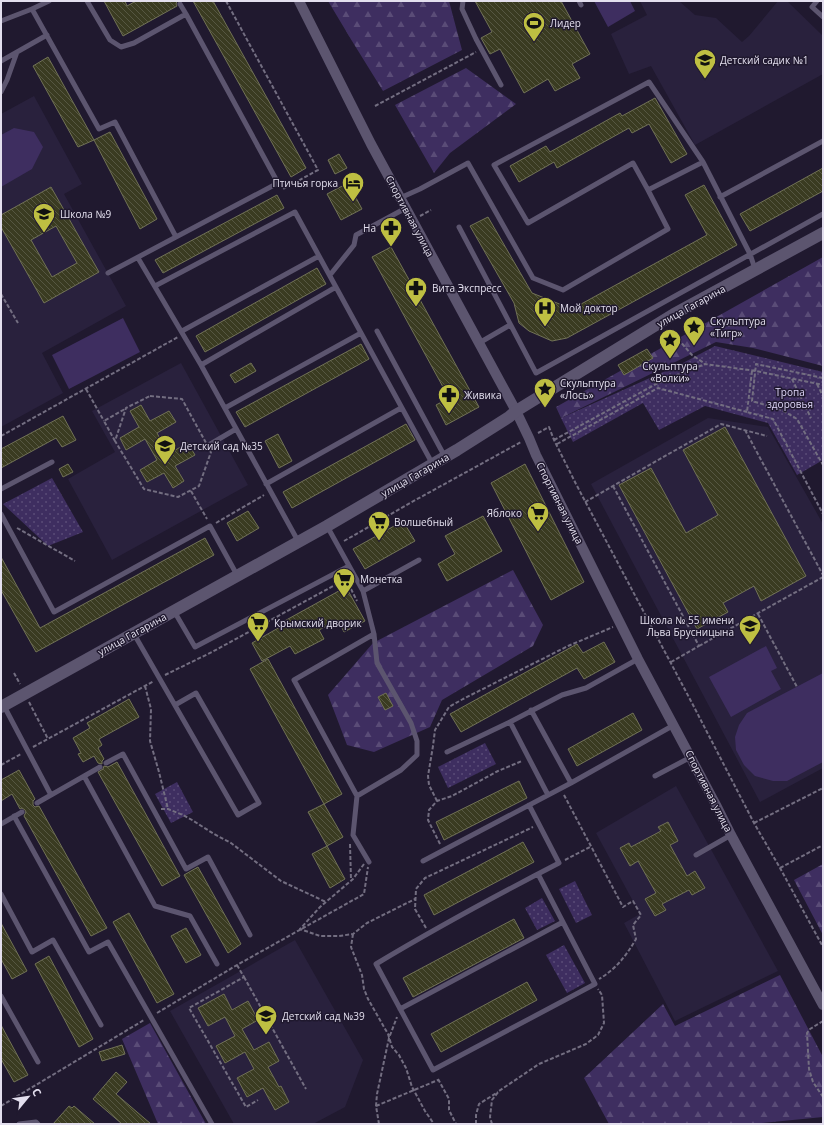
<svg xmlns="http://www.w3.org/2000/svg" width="824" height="1125" viewBox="0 0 824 1125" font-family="'Open Sans',sans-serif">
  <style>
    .built { fill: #29213d }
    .forest { fill: url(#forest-firs) }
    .park { fill: url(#park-dots) }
    .pitch { fill: #3e2e60 }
    .building { fill: url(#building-back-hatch); stroke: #717256; fill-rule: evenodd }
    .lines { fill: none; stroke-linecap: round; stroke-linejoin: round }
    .path { stroke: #736e81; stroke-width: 2; stroke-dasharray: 4 2; stroke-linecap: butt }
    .service { stroke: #5c556f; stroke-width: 5 }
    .minor { stroke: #5c556f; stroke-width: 10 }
    .tertiary { stroke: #5c556f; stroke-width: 12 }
    .labels { text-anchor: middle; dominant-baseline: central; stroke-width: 3; stroke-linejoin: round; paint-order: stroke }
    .poi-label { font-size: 10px; fill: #e3dfee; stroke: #20192f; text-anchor: start }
    .street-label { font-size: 10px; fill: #e3dfee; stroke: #20192f }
    .park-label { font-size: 10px; fill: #dfd7f9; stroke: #20192f }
  </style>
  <defs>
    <pattern id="forest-firs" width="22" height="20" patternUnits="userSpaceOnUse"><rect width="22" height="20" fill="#3e2e60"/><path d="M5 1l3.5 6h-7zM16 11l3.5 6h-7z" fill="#5a4c77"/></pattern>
    <pattern id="park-dots" width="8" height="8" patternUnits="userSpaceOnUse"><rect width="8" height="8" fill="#3e2e60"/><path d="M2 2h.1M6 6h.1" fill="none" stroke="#5a4c77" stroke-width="1.8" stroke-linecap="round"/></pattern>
    <pattern id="building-back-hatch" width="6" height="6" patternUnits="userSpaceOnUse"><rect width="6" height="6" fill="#3a3b21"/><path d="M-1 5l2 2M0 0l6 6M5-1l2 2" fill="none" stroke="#565742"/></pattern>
  </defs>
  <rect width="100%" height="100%" fill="#20192f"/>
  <path class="built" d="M640,1H679L695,15L716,18L742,42L749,36L778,1H787L823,36V74L695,145L651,66L629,74L611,34L647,15Z
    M34,96L82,184L64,194L126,306L42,353L63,393L1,427V114Z
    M181,363L248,485L112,560L68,479L115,452L92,411Z
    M708,418L768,427L823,524V768L760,802L591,484Z
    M676,786L778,971L675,1021L624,923L640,914L596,833Z
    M295,940L363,1060L345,1107L313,1124H234L170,1011Z"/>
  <path class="forest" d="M328,1H449L462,50L383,91L352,41Z
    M466,68L516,104L450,153L434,173L395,105Z
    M823,257V366L753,348L716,342L561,418L556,407Z
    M513,570L543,625L533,646L442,700L430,727L374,752L347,745L328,695L373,643Z
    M823,864V935L794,880Z
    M780,975L823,1057V1117L751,1124H609L584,1078L663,1004L675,1026Z
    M150,1023L206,1124H158L122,1039Z"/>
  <path class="park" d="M715,346L823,372V460L797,475L768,423L705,406L659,430L643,403L573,442L561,418L683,363Z
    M52,478L83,532L48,546L3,504Z
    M485,743L496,764L448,788L438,767Z
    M177,782L193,812L171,823L155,794Z
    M575,881L592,915L576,923L559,889Z
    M542,898L555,921L537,930L525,908Z
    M564,945L585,983L567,993L546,955Z"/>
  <path class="pitch" d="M594,1H630L635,11L608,27Z
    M14,128L34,132L43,147L32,169L1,187V135Z
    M123,318L140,352L69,389L52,355Z
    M766,646L777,668L771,671L781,689L731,717L709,677Z
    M823,673V762L787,781H773L755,776L744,765L736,750L735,737L739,725L747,713Z"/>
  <path class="building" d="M104,1H125L127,6L136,1H177L176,4L177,6L123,36Z
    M193,1H213L306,168L291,177Z
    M475,1H561L590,54L572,64L580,78L555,91L548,79L524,93L500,49L490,54L481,38L492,32Z
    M48,57L94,140L78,147L33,66Z
    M655,98L687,154L671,163L649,124L632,133L629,128L557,168L554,162L519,182L510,166L546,146L550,152L620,113L622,116Z
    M110,132L157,219L140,229L94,140Z
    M339,154L347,168L335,174L328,160Z
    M823,168V191L750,231L740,214Z
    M348,183L362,209L341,220L327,194Z
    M704,185L737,245L567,338L552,341L529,331L519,323L514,303L470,226L488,217L532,293L572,309L707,235L685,195Z
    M51,187L99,272L44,303L1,227V215ZM56,226L77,263L52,277L31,240Z
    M277,195L284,208L163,273L155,260Z
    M391,247L479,407L446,425L436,405L449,398L372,257Z
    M317,268L326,284L205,352L196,336Z
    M361,344L369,359L245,427L236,412Z
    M647,349L653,358L624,375L618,365Z
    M251,363L256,371L235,383L230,375Z
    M141,405L150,421L169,411L176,422L157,433L168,454L188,443L195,455L175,466L184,481L173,488L164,473L147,482L140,470L157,460L145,439L126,450L120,438L139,427L130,411Z
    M63,416L76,440L62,447L56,438L1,468V449Z
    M406,424L415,440L292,508L283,492Z
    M725,427L806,576L761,601L754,586L723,603L728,612L697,629L619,485L651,468L686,533L718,515L683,450Z
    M278,434L292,461L279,468L265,441Z
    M68,464L73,472L63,477L59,469Z
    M525,464L584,582L551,600L491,483Z
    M248,511L259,528L237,541L227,523Z
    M483,516L502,551L447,581L438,564L455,554L445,536Z
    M403,521L415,541L365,569L353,549Z
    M205,538L214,555L36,652L1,590V557L40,628Z
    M346,587L365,621L344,632L338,620L319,630L324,639L295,654L290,646L262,661L252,643L280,627L279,624Z
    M604,642L615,662L584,679L577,668L461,732L450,714L577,644L583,653Z
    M268,659L342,794L324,804L250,669Z
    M386,693L393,706L385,710L378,697Z
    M129,699L139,717L99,739L102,745L98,748L104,759L102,761V764L98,763L94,756L83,762L78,754L81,753L73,738L90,728L87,723Z
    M633,713L642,730L577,766L568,749Z
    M117,762L180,876L162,886L98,772L103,769L104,766L108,767Z
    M19,770L35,799L33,801V805L35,807L39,806L107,928L91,936L24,816L26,812L25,810L22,808L20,809L12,794L1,801V780Z
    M519,781L527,798L444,840L436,822Z
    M324,804L343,837L327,846L308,812Z
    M668,822L678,841L670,845L687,876L695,871L705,888L692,895L689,890L662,904L666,910L655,916L645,899L656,893L638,861L630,866L620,848L629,843L631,847L661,831L658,827Z
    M523,842L534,862L434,915L424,895Z
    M327,846L345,879L330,888L312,854Z
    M198,867L241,944L228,953L184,875Z
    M129,913L174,994L157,1003L113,922Z
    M514,919L524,938L413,997L403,978Z
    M1,923L27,971L12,979L1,959Z
    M186,928L201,955L186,963L171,936Z
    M49,956L93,1039L79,1047L35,964Z
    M527,982L537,1000L441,1052L431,1034Z
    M224,994L232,1010L248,1001L258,1020L242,1029L254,1050L269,1042L279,1061L268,1067L279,1087L281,1086L289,1102L275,1110L263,1088L247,1097L237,1078L254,1069L245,1052L225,1063L216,1046L235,1036L225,1017L208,1026L198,1008Z
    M1,1025L28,1075L14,1082L1,1059Z
    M122,1045L125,1054L102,1061L99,1052Z
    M116,1072L127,1082L116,1094L151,1124H122L93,1099Z
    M69,1106L72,1108L74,1106L95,1124H53Z"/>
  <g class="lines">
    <path class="path" d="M226,1L318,170L283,189
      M375,106L476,52
      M420,216L431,210
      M1,294L18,323
      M678,339L692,355L704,363
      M752,371L747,412L773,419L823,514
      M823,378L756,364L752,401L782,410L797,419L823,465
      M792,379L811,418
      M817,384L823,396
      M86,389L104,421
      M150,396L182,399L211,452L199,486L178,497L144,489L115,441L126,408Z
      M745,430L823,575
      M538,433L549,427L554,440L576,484L692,703L754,823L780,868L823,947
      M1,436L178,337
      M554,440L656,384L705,364L756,371L823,385
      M115,441L104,421L125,409
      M557,444L658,388L747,412
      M613,486L699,646L671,662
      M191,491L207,519
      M585,502L721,424L767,436
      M216,523L264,495
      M17,528L75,561
      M344,541L410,503L521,442
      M758,614L797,687
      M699,646L823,577
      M14,673L20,684
      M165,675L212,652L346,579L357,601
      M145,686L151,709L150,741L159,772L168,809
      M29,702L48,739
      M33,747L154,681
      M1,765L21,754
      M564,795L623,907L633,901L641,915L633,925L636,939C626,956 616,969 599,979
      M437,801L429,785L428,776L433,746L435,730L449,707L463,699L568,646L613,627
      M161,809H168L183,815L192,820L214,834L231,843L281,881L326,902
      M754,823L823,788
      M350,844L351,880
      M440,844L428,820L429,810L437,801L452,796L498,771L522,761
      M565,860L590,847
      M364,864L353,879L320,907L300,929L320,936H339L353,934L367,923L415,899
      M780,868L823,845
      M426,928L415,909L416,889L425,878L533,827
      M353,934L351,947L362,975L364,989L368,999L388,1034L392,1047L399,1055L406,1068L412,1087L425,1111L434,1124
      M237,965L244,977L189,1008L246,1107L258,1100
      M244,977L306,1089
      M157,1013L237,965L364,894L368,867
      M823,1021L810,1029L807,1033L809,1069L813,1082L823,1097
      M438,1079L449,1099V1110L456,1124
      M1,1106L144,1020
      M376,1106L438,1080
      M379,1124L376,1106L377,1094L389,1038L397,1017
      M476,1124V1115L479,1104L498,1092
      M492,1124L490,1117L492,1100L499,1091L539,1064L586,1044L598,1035L604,1023L602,995L598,989"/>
    <path class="service" d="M87,1L110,40L121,47L134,43L186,14L278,183L108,273
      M463,1L462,9L476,39L501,85
      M579,1L581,5
      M817,1L812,7L823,17
      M180,4L186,14
      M32,9L99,129L115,122L176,237
      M1,21L32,9L49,1
      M1,61L47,35
      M1,92L7,80L17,52
      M648,190L633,163L528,223L494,165L649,82L703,162L750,254L755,269
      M720,197L823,141
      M400,198L420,189L468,163L533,278L563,290L668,229L648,190L703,162
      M459,227L536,373L823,214
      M138,258L201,365L298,541
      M330,275L354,245L356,235L406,208
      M155,286L295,212L319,256
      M182,331L319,256L432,463
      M377,331L445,457
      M479,343L510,325
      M201,365L336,287
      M225,408L361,333
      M207,446L236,429
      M266,484L401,408
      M1,489L52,462
      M1,514L54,612L210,526L237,575
      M327,526L363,591L374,634L377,663L411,723L417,741V755L401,770L357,796L353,835L369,862
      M363,591L419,560
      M174,611L195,647L349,566
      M134,634L238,815L259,803L196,693L175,705
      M4,706L51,795
      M531,710L571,783
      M510,722L548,795
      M447,752L510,722L562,695L586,688L638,659
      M106,763L123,754L186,869L208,857L250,935
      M84,776L155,906L190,916L217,964
      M655,776L691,757
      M357,796L294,680L374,634
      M37,803L100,767
      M529,805L559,863C497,895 436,928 376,964L433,1070L595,984L538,874
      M14,816L89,952L108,942L212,1124
      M1,824L22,812
      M696,855L731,835
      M423,861L571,783L674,725
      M1,894L32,952L53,940L101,1025
      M1,996L38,1062
      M400,1009L563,922
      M19,1124L36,1122L38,1124"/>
    <path class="minor" d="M299,1L371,144L516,411L529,438L536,455L638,659L716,805L731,835L823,1005"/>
    <path class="tertiary" d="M1,707L327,526L457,450L509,417L516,411L674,314L823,233"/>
  </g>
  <defs>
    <g id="stadium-pin" transform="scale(1.15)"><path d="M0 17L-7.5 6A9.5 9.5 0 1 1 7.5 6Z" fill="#bebf42" stroke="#20192f"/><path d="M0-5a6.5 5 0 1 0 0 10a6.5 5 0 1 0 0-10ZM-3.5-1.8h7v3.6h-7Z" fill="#111"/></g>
    <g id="school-pin" transform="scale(1.15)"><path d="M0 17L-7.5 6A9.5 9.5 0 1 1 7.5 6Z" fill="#bebf42" stroke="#20192f"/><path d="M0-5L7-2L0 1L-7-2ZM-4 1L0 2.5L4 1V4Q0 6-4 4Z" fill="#111"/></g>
    <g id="hotel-pin" transform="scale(1.15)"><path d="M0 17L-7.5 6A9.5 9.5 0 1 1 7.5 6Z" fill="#bebf42" stroke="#20192f"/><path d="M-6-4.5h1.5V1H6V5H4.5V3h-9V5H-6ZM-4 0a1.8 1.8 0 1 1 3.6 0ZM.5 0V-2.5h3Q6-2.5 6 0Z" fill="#111"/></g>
    <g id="pharmacy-pin" transform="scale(1.15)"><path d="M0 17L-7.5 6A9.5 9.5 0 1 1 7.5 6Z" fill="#bebf42" stroke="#20192f"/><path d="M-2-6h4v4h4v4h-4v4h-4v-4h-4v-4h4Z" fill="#111"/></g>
    <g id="hospital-pin" transform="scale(1.15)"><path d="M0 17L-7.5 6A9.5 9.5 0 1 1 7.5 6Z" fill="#bebf42" stroke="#20192f"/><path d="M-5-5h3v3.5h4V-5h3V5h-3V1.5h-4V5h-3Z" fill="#111"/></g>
    <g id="sight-pin" transform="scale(1.15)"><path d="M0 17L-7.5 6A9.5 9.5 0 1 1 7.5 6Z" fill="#bebf42" stroke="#20192f"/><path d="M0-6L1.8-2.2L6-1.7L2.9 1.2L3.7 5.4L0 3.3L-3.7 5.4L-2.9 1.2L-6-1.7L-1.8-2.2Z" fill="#111"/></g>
    <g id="supermarket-pin" transform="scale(1.15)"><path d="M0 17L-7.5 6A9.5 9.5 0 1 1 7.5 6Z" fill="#bebf42" stroke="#20192f"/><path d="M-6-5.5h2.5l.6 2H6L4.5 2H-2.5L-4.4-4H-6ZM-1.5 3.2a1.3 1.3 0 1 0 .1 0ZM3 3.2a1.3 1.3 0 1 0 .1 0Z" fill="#111"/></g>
  </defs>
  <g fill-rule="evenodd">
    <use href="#stadium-pin" x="534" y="23"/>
    <use href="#school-pin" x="705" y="60"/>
    <use href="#hotel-pin" x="353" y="183"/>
    <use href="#school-pin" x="44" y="214"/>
    <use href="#pharmacy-pin" x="391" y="228"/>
    <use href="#pharmacy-pin" x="416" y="288"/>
    <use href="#hospital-pin" x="545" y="308"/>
    <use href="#sight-pin" x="694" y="327"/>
    <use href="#sight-pin" x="670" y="340"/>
    <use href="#sight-pin" x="545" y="389"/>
    <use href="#pharmacy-pin" x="449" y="395"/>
    <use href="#school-pin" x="165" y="446"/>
    <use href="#supermarket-pin" x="538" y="513"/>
    <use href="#supermarket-pin" x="379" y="522"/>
    <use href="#supermarket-pin" x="344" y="579"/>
    <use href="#supermarket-pin" x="258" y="623"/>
    <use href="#school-pin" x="750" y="626"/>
    <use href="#school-pin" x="266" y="1016"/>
  </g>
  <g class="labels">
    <g class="poi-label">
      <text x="550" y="23">Лидер</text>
      <text x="720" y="60">Детский садик №1</text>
      <text x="338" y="183" text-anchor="end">Птичья горка</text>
      <text x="60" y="214">Школа №9</text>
      <text x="376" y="228" text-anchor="end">На</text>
      <text x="432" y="288">Вита Экспресс</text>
      <text x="560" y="308">Мой доктор</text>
      <text x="710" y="321">Скульптура<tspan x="710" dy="12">«Тигр»</tspan></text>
      <text x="670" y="366" text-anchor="middle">Скульптура<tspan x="670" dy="12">«Волки»</tspan></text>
      <text x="560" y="383">Скульптура<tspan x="560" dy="12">«Лось»</tspan></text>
      <text x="464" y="395">Живика</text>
      <text x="180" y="446">Детский сад №35</text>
      <text x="522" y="513" text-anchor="end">Яблоко</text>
      <text x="394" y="522">Волшебный</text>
      <text x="360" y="579">Монетка</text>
      <text x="734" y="620" text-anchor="end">Школа № 55 имени<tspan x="734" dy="12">Льва Брусницына</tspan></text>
      <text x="274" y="623">Крымский дворик</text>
      <text x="282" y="1016">Детский сад №39</text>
    </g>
    <g class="street-label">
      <text transform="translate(410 216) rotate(62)">Спортивная улица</text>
      <text transform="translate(691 306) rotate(-29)">улица Гагарина</text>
      <text transform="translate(415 475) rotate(-30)">улица Гагарина</text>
      <text transform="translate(560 503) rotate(63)">Спортивная улица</text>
      <text transform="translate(132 634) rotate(-29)">улица Гагарина</text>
      <text transform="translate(709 791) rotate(63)">Спортивная улица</text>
    </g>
    <g class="park-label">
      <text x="790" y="392">Тропа<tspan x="790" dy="12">здоровья</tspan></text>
    </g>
  </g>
  <rect width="824" height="1125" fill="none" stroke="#e3dfee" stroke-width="4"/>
  <g transform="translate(28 1097) rotate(61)" stroke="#20192f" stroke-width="3" paint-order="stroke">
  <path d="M0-3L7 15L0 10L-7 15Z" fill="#e3dfee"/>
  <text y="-6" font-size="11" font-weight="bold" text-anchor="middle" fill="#e3dfee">С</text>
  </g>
</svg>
